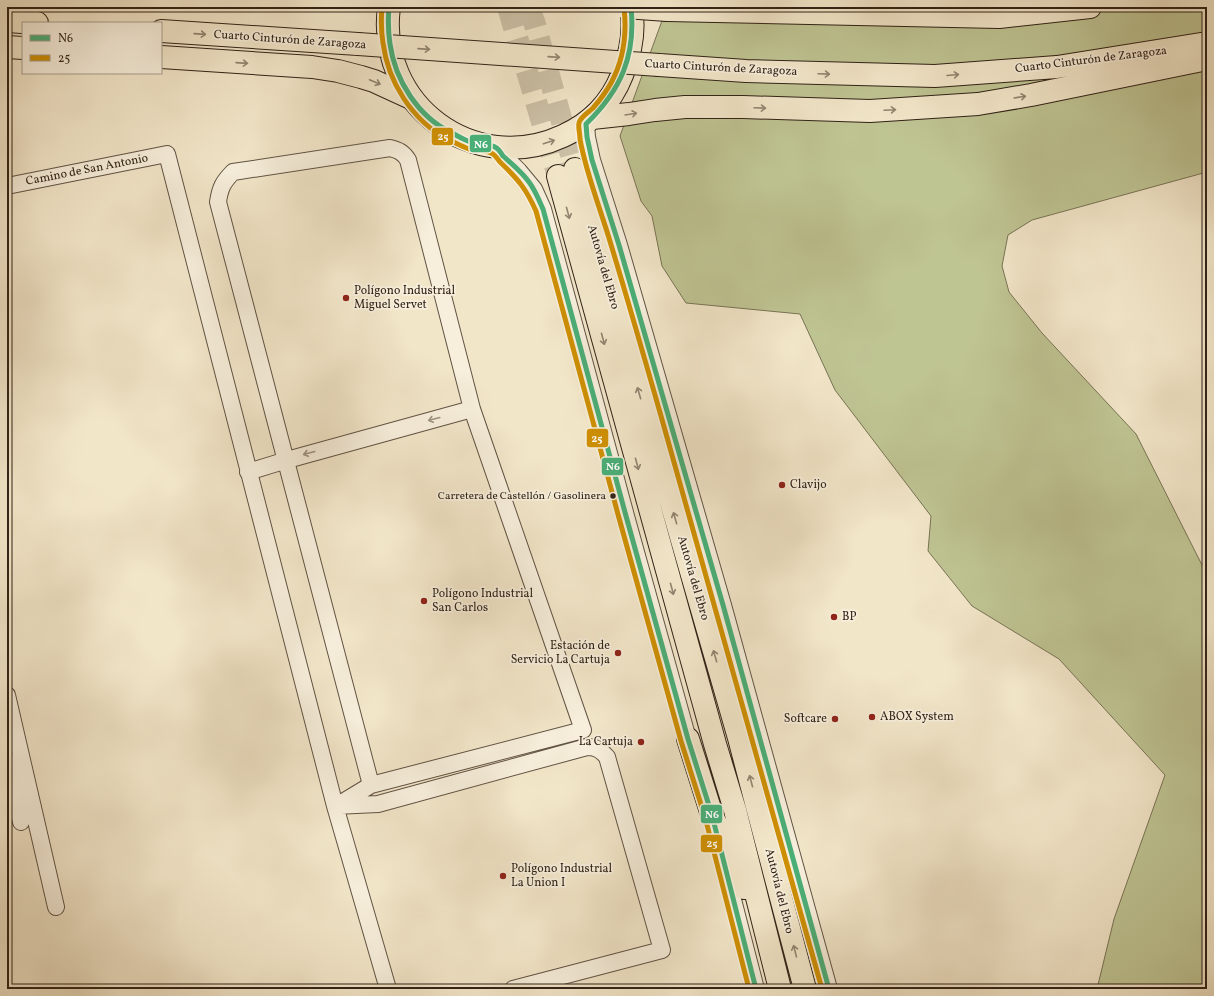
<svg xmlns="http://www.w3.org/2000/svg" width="1214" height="996" viewBox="0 0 1214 996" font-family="Vollkorn,serif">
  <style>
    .green { fill: #bfc493; stroke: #787355 }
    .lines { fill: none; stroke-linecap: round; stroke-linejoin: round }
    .highway-tunnel { stroke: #cbbfa5; stroke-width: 22; stroke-dasharray: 22 11; stroke-linecap: butt }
    .street-casing { stroke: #615344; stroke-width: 18 }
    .highway-casing { stroke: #312217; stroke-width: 24 }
    .street { stroke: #f7efdc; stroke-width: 16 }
    .highway { stroke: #f2e6c9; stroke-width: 22 }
    .highway-bridge-casing { stroke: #312217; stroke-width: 24; stroke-linecap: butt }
    .highway-bridge { stroke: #f2e6c9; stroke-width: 22 }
    .bus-1-casing { stroke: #f7efdc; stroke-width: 8 }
    .bus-2-casing { stroke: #f7efdc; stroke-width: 8 }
    .bus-1 { stroke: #4aae77; stroke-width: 5 }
    .bus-2 { stroke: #ce8f03; stroke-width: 5 }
    .oneway { stroke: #928470 }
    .oneway2 { stroke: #9e9383 }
    .poi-dot { fill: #8f2418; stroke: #f7efdc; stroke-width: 1.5 }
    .bus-dot { fill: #312217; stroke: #f7efdc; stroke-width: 1.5 }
    .labels { text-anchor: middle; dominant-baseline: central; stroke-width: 3.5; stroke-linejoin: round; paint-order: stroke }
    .bus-label { font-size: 11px; fill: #312217; stroke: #f7efdc; text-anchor: end }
    .street-label { font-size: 12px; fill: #312217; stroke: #f7efdc }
    .poi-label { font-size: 12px; fill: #312217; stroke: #f7efdc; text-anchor: start }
    .line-badge { stroke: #f7efdc; stroke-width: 1.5 }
    .badge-label { font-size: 11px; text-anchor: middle; font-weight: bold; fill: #fff }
  </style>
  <rect width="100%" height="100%" fill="#f2e6c9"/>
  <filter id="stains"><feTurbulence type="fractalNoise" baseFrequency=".005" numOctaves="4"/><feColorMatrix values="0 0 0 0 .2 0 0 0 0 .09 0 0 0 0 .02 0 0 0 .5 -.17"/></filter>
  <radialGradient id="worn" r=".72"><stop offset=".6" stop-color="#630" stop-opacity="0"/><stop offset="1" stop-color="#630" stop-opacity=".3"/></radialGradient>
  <path class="green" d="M667,7H1207V172L1032,220L1008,235L1002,266L1009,292L1042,333L1136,434L1207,575V989H1097L1114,919L1165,775L1059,659L972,606L928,551L931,516L835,390L800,314L686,303L662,266L652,216L641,201L620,136Z"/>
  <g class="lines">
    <path class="highway-tunnel" d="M508,7L558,176
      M528,7L534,21L575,169"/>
    <g class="street-casing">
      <path id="street" d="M586,124L587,137L592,160L619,245L723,605L829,989
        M495,147L519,171L534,189L543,209L626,516L688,739
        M390,148C398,150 403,152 408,160L472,409L583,730L371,785L218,202C220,188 223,182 233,172Z
        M7,186L167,154L335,806L388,989
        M248,472L287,460L472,409
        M7,695L56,907
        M7,760L21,822
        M338,805L371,785
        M335,806L378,804L587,747C596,747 601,750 607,757L662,950L513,989
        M722,857L756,989"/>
    </g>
    <g class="highway-casing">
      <path id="highway" d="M389,7C376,105 474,177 563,136C590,124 611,103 622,75C631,53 635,30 631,7
        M667,10L999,17L1090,7
        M7,21L37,23
        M161,31L358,44
        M7,47L23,48
        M161,57L312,67L338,71L361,77L374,81L411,98
        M659,65L746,71L935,76L1057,67L1207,43
        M592,118L629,114L655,110L685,107H743L870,111L978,104L1031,95L1207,59
        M575,169L739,738L805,989
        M558,176L715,744L735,810L780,989
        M688,739L712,815L744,888"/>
    </g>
    <use href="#street" class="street"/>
    <use href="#highway" class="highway"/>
    <g class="highway-bridge-casing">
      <path id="highway-bridge" d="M625,7L667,10
        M358,44L659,65"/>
    </g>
    <use href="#highway-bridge" class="highway-bridge"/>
    <g class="bus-1-casing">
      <path id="bus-1" d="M389,7C388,19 388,31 390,44C395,80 418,117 452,133C458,136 464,140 471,142C479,145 488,143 495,147C499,149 501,153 503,156C512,164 522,172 529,182C535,190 539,200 543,209L626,516L688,739L712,815L756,989
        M631,7C636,56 621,90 586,124L587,137L592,160L619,245L723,605L829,989"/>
    </g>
    <g class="bus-2-casing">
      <path id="bus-2" d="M382,7C381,19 381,31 383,43C388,82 412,120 447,139C454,142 461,146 469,149C476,151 486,149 493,154C496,156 498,160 501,163C519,180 526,189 536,211L619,518L681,741L705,817L749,989
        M624,8C627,34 624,59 611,83C606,92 600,100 593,108C589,112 580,117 579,123C578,127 580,134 580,139C586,174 602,213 612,248C629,304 645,360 661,416C716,607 769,798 822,989"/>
    </g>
    <use href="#bus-1" class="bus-1"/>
    <use href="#bus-2" class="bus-2"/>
  </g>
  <defs><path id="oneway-shaft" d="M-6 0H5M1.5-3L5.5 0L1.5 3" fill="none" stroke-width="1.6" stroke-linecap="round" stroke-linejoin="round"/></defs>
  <g class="oneway">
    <use href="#oneway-shaft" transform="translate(200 34) rotate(4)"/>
    <use href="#oneway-shaft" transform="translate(424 49) rotate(4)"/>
    <use href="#oneway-shaft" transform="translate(554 57) rotate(4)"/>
    <use href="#oneway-shaft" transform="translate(242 63) rotate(4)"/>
    <use href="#oneway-shaft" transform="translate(824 74) rotate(2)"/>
    <use href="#oneway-shaft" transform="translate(953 75) rotate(-5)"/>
    <use href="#oneway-shaft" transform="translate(375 82) rotate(23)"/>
    <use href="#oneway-shaft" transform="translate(1020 97) rotate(-9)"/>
    <use href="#oneway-shaft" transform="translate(760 108) rotate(2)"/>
    <use href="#oneway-shaft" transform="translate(890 110) rotate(-3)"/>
    <use href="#oneway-shaft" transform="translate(631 114) rotate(-9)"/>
    <use href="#oneway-shaft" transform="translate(549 142) rotate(-18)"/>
    <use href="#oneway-shaft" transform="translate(568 213) rotate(75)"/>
    <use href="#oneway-shaft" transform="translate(603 339) rotate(75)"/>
    <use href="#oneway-shaft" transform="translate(639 393) rotate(-106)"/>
    <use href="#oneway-shaft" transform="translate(637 464) rotate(75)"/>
    <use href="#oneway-shaft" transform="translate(675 518) rotate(-106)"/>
    <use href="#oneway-shaft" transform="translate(672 589) rotate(75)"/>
    <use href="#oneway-shaft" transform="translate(715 656) rotate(-106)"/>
    <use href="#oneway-shaft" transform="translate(751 781) rotate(-105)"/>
    <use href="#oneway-shaft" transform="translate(795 951) rotate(-104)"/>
  </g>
  <g class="oneway2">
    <use href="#oneway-shaft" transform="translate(434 419) rotate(165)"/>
    <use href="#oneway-shaft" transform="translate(309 453) rotate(165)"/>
  </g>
  <g class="poi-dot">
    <circle cx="346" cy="298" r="4"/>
    <circle cx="782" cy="485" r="4"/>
    <circle cx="424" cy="601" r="4"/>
    <circle cx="834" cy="617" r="4"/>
    <circle cx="618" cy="653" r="4"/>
    <circle cx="872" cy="717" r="4"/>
    <circle cx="835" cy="719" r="4"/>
    <circle cx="641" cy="742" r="4"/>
    <circle cx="503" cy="876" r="4"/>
  </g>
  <circle class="bus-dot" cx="613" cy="496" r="3.5"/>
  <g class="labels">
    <g class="bus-label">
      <text x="606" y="496">Carretera de Castellón / Gasolinera</text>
    </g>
    <g class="street-label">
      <text transform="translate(290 40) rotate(4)">Cuarto Cinturón de Zaragoza</text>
      <text transform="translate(1091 60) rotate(-7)">Cuarto Cinturón de Zaragoza</text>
      <text transform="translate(721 68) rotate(3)">Cuarto Cinturón de Zaragoza</text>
      <text transform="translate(87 170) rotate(-11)">Camino de San Antonio</text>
      <text transform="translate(603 267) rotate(74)">Autovía del Ebro</text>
      <text transform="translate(693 578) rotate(74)">Autovía del Ebro</text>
      <text transform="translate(779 891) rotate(76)">Autovía del Ebro</text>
    </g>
    <g class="poi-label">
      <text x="354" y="291">Polígono Industrial<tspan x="354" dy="14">Miguel Servet</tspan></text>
      <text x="790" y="485">Clavijo</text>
      <text x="432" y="594">Polígono Industrial<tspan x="432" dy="14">San Carlos</tspan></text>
      <text x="842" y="617">BP</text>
      <text x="610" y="646" text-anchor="end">Estación de<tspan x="610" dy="14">Servicio La Cartuja</tspan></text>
      <text x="880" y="717">ABOX System</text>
      <text x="827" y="719" text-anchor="end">Softcare</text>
      <text x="633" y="742" text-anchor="end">La Cartuja</text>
      <text x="511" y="869">Polígono Industrial<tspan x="511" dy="14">La Union I</tspan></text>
    </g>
  </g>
  <g class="line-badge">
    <rect x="431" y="127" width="23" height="19" rx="4" fill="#ce8f03"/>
    <rect x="469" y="134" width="23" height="19" rx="4" fill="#4aae77"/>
    <rect x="586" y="428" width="23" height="20" rx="4" fill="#ce8f03"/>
    <rect x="601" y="457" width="23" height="19" rx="4" fill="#4aae77"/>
    <rect x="700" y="804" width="23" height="20" rx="4" fill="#4aae77"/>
    <rect x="700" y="834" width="23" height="19" rx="4" fill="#ce8f03"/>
  </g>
  <g class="badge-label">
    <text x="443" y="140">25</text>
    <text x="481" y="148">N6</text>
    <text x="597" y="442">25</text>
    <text x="613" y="470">N6</text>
    <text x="712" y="818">N6</text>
    <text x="712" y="847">25</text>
  </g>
  <rect width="1214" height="996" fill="none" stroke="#f2e6c9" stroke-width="24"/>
  <rect x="8" y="8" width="1198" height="980" fill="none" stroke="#312217" stroke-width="2"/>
  <rect x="12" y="12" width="1190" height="972" fill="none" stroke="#312217"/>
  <rect x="22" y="22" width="140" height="52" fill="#f7efdc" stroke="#a89d8d"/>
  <rect x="30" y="35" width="20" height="6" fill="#4aae77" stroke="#a89d8d"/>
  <text x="58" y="42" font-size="12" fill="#312217">N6</text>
  <rect x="30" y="55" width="20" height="6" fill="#ce8f03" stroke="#a89d8d"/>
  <text x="58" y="62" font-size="12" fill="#312217">25</text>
  <rect width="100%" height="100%" filter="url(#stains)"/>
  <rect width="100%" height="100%" fill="url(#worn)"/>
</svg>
